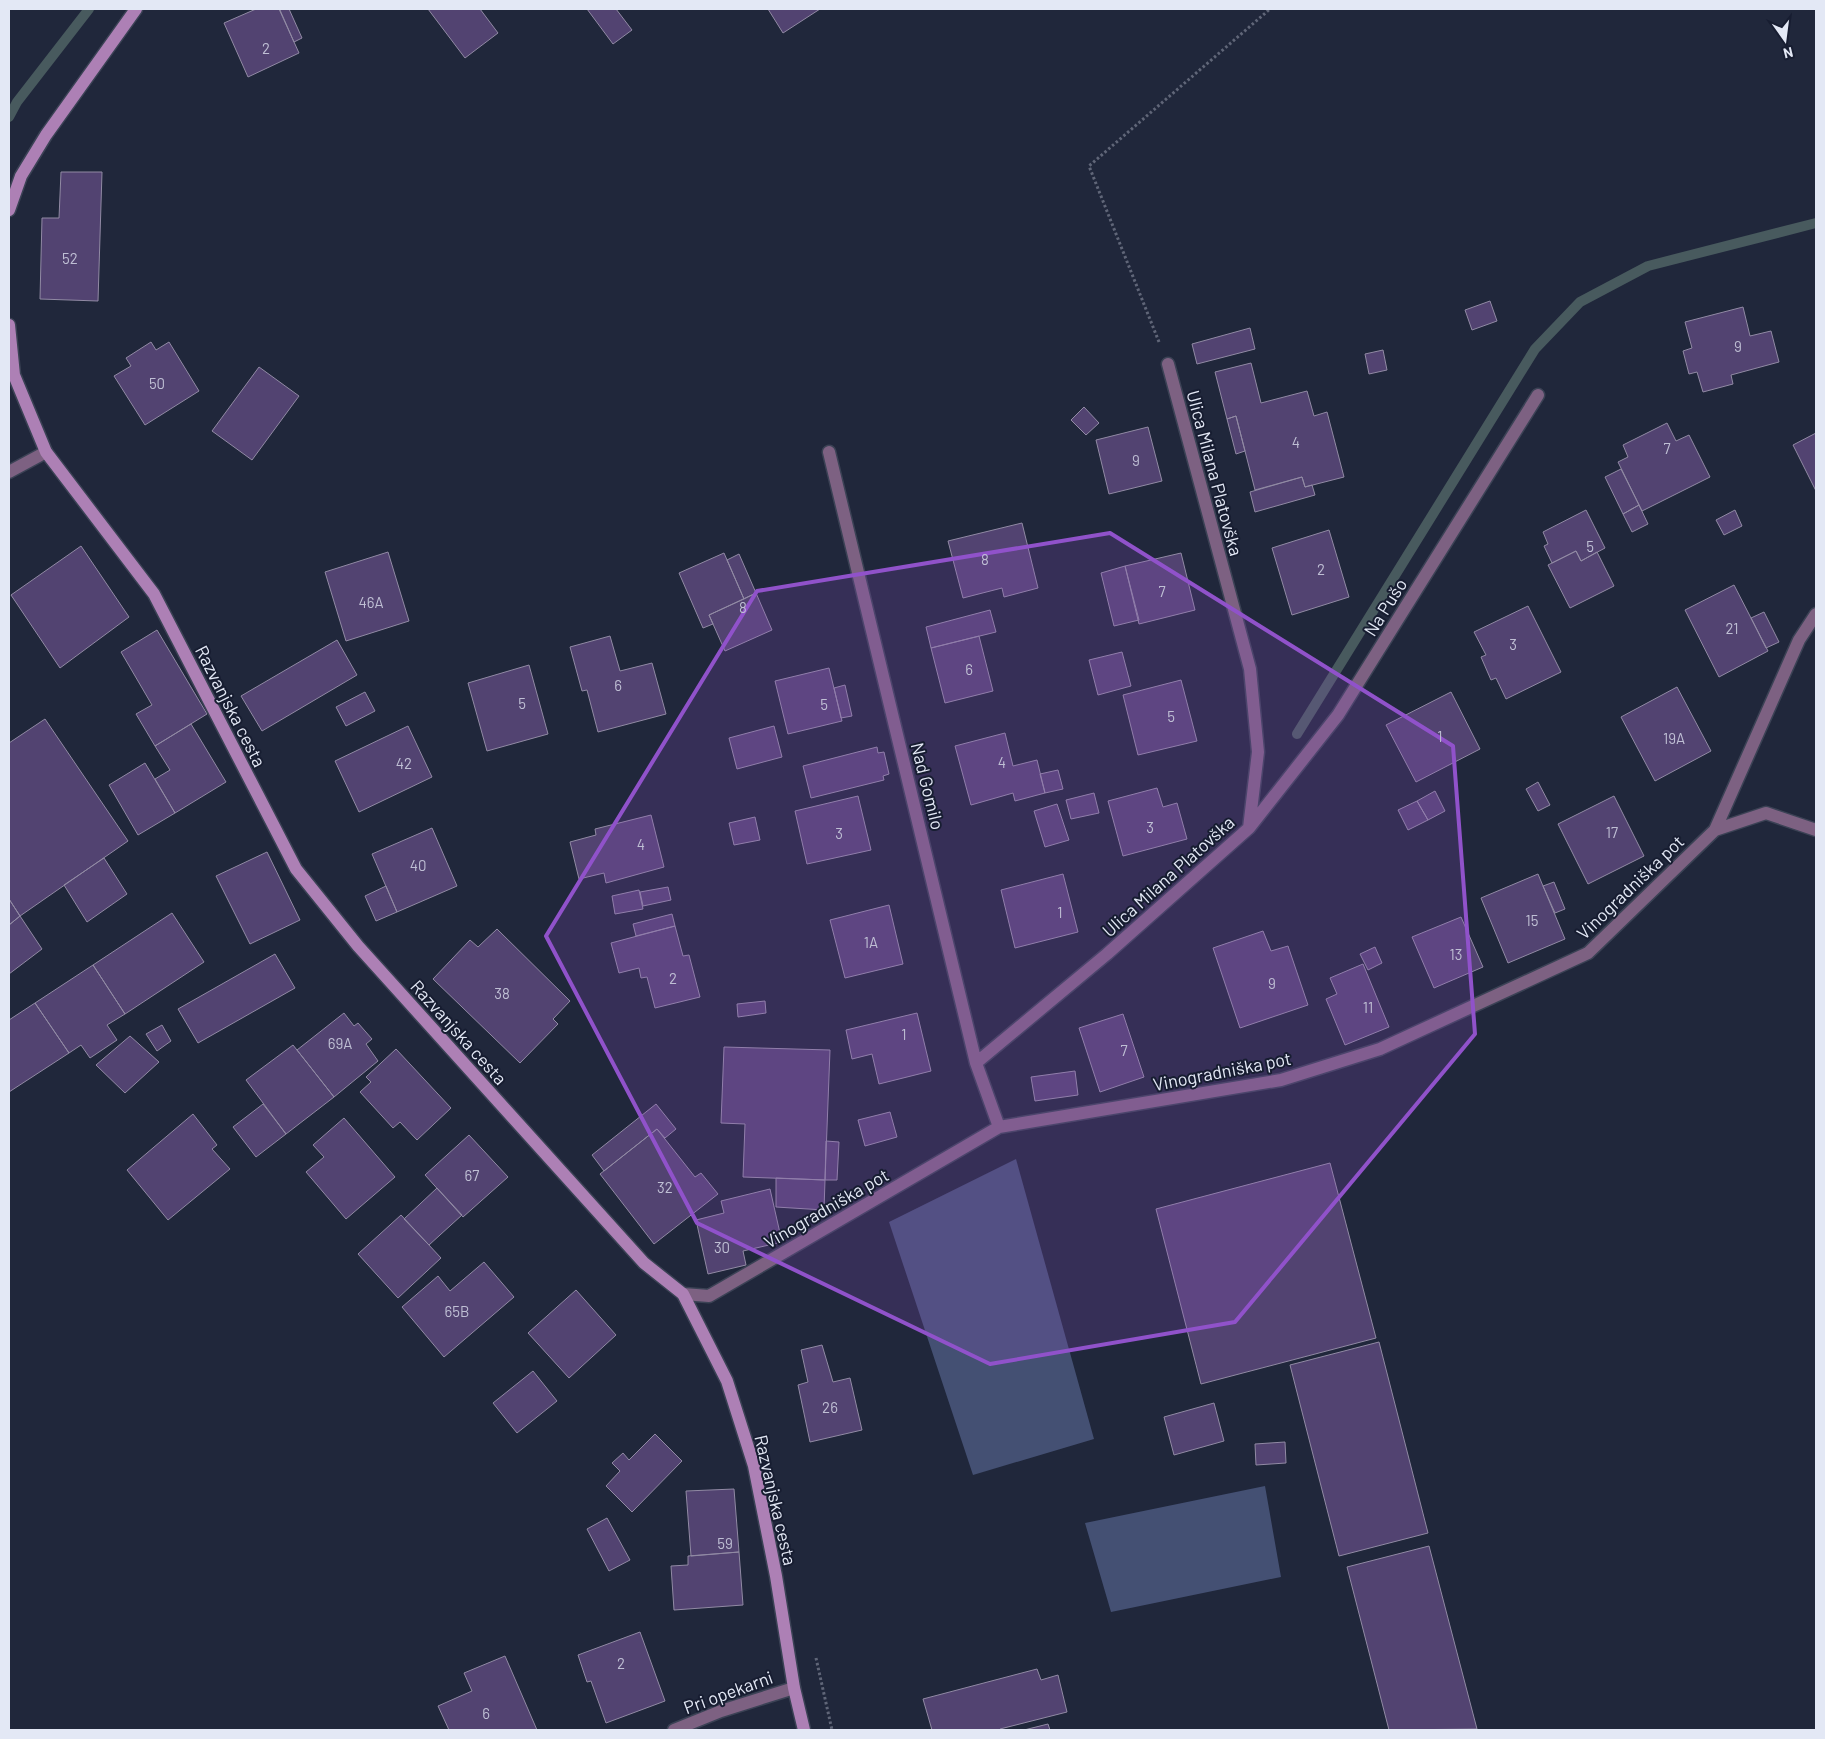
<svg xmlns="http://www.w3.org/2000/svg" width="1825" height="1739" viewBox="0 0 1825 1739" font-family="Barlow,sans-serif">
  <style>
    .green { fill: #445073 }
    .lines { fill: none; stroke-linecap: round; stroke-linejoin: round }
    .stream { stroke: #485a5e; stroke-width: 10 }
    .building { fill: #524371; stroke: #918aa4 }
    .street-casing { stroke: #3b4255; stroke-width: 15 }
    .secondary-casing { stroke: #3b4255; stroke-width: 15 }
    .path { stroke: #606678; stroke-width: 3; stroke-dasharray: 2.5 2.5; stroke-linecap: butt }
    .street { stroke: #7d6182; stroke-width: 12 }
    .secondary { stroke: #ad80b5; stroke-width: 12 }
    .marked { fill: #9052ca; fill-opacity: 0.2; stroke: #9052ca; stroke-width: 4; stroke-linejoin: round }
    .labels { text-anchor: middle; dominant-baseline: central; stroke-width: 4; stroke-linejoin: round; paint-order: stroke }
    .number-label { font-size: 15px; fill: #bfbfd4 }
    .street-label { font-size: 18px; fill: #e3e8f5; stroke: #171d31 }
  </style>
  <rect width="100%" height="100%" fill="#20273b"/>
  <path class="green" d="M1016,1159L1094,1439L973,1475L889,1222Z
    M1265,1486L1281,1577L1111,1612L1085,1523Z"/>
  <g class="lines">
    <path class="stream" d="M9,117L17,102L89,9
      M1297,734L1535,349L1580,302L1648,266L1816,223"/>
  </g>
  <path class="building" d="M256,9H279L299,53L248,77L224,23Z
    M283,9H289L302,38L294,42L280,10Z
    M428,9H480L498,33L465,58Z
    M587,9H616L632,30L613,44Z
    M768,9H820L783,33Z
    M61,172H102L98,301L40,299L42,218H59Z
    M1490,301L1497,321L1472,330L1465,310Z
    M1743,307L1750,336L1771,331L1779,362L1731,375L1733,384L1703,392L1697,372L1689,374L1683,351L1692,348L1685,322Z
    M1250,328L1255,349L1197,364L1192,344Z
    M151,342L156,350L169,342L199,391L145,425L114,376L131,366L126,358Z
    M1383,350L1387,370L1369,374L1365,354Z
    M1251,363L1261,403L1307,391L1314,416L1327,412L1344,477L1305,487L1302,477L1255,490L1236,416L1227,419L1215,372Z
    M259,367L299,396L252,460L212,431Z
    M1084,407L1099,423L1086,435L1071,420Z
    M1236,416L1245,451L1236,454L1227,419Z
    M1667,423L1676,441L1689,435L1710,477L1642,511L1618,462L1628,457L1623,445Z
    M1148,427L1162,481L1109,494L1096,440Z
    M1816,433V491L1793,445Z
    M1621,469L1639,505L1623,514L1605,477Z
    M1302,477L1305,487L1312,485L1315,495L1255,512L1250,492Z
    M1639,505L1648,524L1632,532L1623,514Z
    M1586,510L1605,548L1581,561L1576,551L1552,563L1544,546L1548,544L1543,532Z
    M1735,510L1742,526L1724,535L1716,520Z
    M1022,523L1038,588L1004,597L1002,588L963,598L948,541Z
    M1329,530L1349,597L1292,615L1272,548Z
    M81,546L129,617L60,668L11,595Z
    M1576,551L1581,561L1597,552L1614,586L1570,608L1548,565Z
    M388,552L409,621L346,641L325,572Z
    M724,553L744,599L709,615L713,624L703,628L679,573Z
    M1181,553L1195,610L1139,624L1125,566Z
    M739,554L756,593L744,599L727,560Z
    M1125,566L1139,620L1114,626L1101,573Z
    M1734,585L1768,651L1719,677L1685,610Z
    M756,593L772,630L725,651L709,615Z
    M1528,606L1561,672L1506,699L1496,678L1491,680L1481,657L1486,655L1474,632Z
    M990,610L996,632L931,648L926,627Z
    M1764,612L1779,642L1766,648L1751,618Z
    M157,630L207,714L155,746L136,714L152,705L121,652Z
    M610,636L620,671L652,663L666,714L598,732L587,690L582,691L570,647Z
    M979,636L993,691L945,703L931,648Z
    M337,640L357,675L262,731L241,696Z
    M1122,652L1131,686L1098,695L1089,660Z
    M529,665L548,734L487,751L468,683Z
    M829,668L842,721L788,734L775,681Z
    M1181,680L1197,741L1138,755L1123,695Z
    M845,685L852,716L841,718L834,688Z
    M1677,687L1711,751L1655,781L1621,717Z
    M365,692L375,711L346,726L336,707Z
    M1451,692L1480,749L1416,782L1386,725Z
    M45,719L128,841L20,916L9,899V743Z
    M191,724L226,782L175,813L155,779L170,770L155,746Z
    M408,726L432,777L359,812L335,761Z
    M774,726L782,757L737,769L729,738Z
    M1005,733L1013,766L1037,760L1045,793L1015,801L1013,793L971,805L955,746Z
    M877,747L878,753L884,752L889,774L883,776L884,780L811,798L803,766Z
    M145,763L175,813L138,835L109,785Z
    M1058,770L1063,789L1045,793L1040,774Z
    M1538,782L1550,805L1538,811L1526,789Z
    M1157,788L1163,807L1177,803L1187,839L1123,856L1108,801Z
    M1435,791L1445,811L1428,820L1417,801Z
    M1094,793L1099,813L1071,819L1066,800Z
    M858,796L871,850L807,864L795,811Z
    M1614,796L1644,856L1588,884L1558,824Z
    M1417,801L1428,820L1408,830L1398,810Z
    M1057,804L1069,840L1045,847L1034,811Z
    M651,815L664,867L606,883L604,873L579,879L570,842L596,835L595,829Z
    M755,817L760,840L734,845L729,823Z
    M432,828L457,886L397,912L372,854Z
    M267,852L300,920L250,944L216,876Z
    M104,858L127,894L87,922L64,885Z
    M1063,874L1078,932L1015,948L1001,890Z
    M1538,874L1565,939L1508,963L1481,898Z
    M1554,882L1565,909L1555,913L1543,886Z
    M386,886L397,912L376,921L365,896Z
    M668,887L671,900L643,906L640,892Z
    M639,890L643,909L615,914L612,896Z
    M9,899L20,916L9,925Z
    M889,905L903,964L845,978L830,920Z
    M172,913L204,962L125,1014L93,965Z
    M672,914L675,926L636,936L633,924Z
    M20,916L42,949L9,974V925Z
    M1461,917L1483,967L1434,988L1412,937Z
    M675,926L683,956L689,955L700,997L655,1008L647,977L641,978L639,968L619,973L611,943Z
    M497,929L570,1001L553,1019L558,1024L520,1063L433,979L470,940L478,947Z
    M1263,931L1271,951L1288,946L1308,1005L1240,1028L1213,948Z
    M1375,947L1382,963L1368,970L1360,954Z
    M275,954L295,988L198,1043L178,1009Z
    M1363,964L1389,1027L1345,1045L1326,999L1337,994L1330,978Z
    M93,965L125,1014L107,1025L117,1040L90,1058L81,1045L69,1053L35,1003Z
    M765,1001L766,1013L738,1017L737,1004Z
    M35,1003L69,1053L9,1092V1020Z
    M344,1013L354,1026L358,1023L372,1039L366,1044L378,1061L334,1097L297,1050Z
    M917,1013L931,1071L879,1084L872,1054L852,1059L846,1030Z
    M1123,1014L1144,1077L1100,1092L1079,1028Z
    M162,1025L171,1041L157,1051L146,1034Z
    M130,1036L159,1062L125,1093L96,1065Z
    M293,1045L334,1097L286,1134L246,1080Z
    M724,1047L830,1050L825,1180L743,1177L745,1124L721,1123Z
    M396,1049L451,1108L417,1140L400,1122L393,1128L360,1092L371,1082L366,1077Z
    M1075,1071L1078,1095L1035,1101L1031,1077Z
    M263,1104L286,1134L256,1157L233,1127Z
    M656,1104L676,1129L665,1138L657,1129L604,1171L592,1155Z
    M890,1112L897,1137L865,1146L858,1120Z
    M193,1114L217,1145L212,1149L230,1169L168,1220L127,1170Z
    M344,1118L395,1177L346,1219L306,1172L324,1157L313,1145Z
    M657,1129L695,1177L701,1173L718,1194L654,1244L600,1174Z
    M469,1135L508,1177L463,1217L425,1175Z
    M826,1141L839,1142L837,1180H825Z
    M1330,1163L1376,1338L1201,1384L1156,1209Z
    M776,1178L825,1180L824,1210L776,1207Z
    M437,1188L462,1215L429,1245L404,1219Z
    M770,1189L782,1242L743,1251L746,1265L708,1274L696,1220L724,1213L721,1201Z
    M401,1215L441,1258L398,1298L358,1254Z
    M484,1262L514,1297L444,1357L402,1307L438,1276L450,1291Z
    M576,1290L616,1335L569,1378L528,1333Z
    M1379,1342L1428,1533L1339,1556L1290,1365Z
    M822,1345L833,1382L850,1378L862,1430L810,1442L798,1385L808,1382L801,1350Z
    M533,1371L557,1401L517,1433L493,1403Z
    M1214,1403L1224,1441L1174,1455L1164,1417Z
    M655,1434L682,1461L632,1512L606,1486L620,1471L612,1463L623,1453L629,1460Z
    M1285,1442L1286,1463L1256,1465L1255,1444Z
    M734,1489L739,1552L691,1556L686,1491Z
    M607,1518L630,1560L609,1571L587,1529Z
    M1429,1546L1477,1729L1389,1730L1347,1567Z
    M739,1552L743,1605L674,1610L671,1566L688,1565V1556Z
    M640,1632L665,1701L606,1723L591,1681L587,1682L578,1655Z
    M505,1656L537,1730H449L438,1706L472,1691L464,1673Z
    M1037,1669L1041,1680L1058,1675L1067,1712L1000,1729L1001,1730H932L923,1699Z
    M1048,1724L1050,1730H1024Z"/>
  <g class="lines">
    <g class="street-casing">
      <path id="street" d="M829,452L976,1063L999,1127
        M9,472L46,452
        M1249,828L1338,715L1538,395
        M1715,830L1766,813L1816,830
        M976,1063L1107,954L1249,828L1258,752L1250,669L1168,364
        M683,1294L709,1296L999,1127L1281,1080L1380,1049L1588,953L1715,830L1799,640L1816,614
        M674,1730L721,1711L794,1688"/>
    </g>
    <g class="secondary-casing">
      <path id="secondary" d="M9,210L21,176L46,135L136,9
        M9,325L14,375L46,452L154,594L296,869L358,946L644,1263L683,1294L727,1381L754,1466L776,1576L794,1688L804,1730"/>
    </g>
    <path class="path" d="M1159,342L1089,166L1270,9
      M816,1658L832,1730"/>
    <use href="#street" class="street"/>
    <use href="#secondary" class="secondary"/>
  </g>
  <path class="marked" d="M1110,533L1453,746L1475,1034L1235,1322L990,1364L697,1223L546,936L757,591Z"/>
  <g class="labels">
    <g class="number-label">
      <text x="266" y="48">2</text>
      <text x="70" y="258">52</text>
      <text x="1738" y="346">9</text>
      <text x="157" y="383">50</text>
      <text x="1296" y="442">4</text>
      <text x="1667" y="448">7</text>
      <text x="1136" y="460">9</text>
      <text x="1590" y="546">5</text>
      <text x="985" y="559">8</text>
      <text x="1321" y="569">2</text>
      <text x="1162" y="591">7</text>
      <text x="371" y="602">46A</text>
      <text x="743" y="607">8</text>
      <text x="1732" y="628">21</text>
      <text x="1513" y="644">3</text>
      <text x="969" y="669">6</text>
      <text x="618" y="685">6</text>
      <text x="522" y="703">5</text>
      <text x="824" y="704">5</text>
      <text x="1171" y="716">5</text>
      <text x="1440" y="736">1</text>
      <text x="1674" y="738">19A</text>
      <text x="1002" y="762">4</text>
      <text x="404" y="763">42</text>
      <text x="1150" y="827">3</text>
      <text x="1612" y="832">17</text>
      <text x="839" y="833">3</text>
      <text x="641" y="844">4</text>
      <text x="418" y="865">40</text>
      <text x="1060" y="912">1</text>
      <text x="1532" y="920">15</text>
      <text x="871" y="942">1A</text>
      <text x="1456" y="954">13</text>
      <text x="673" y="978">2</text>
      <text x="1272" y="983">9</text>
      <text x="502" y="993">38</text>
      <text x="1368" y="1007">11</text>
      <text x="904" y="1034">1</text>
      <text x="340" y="1043">69A</text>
      <text x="1124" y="1050">7</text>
      <text x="472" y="1175">67</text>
      <text x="665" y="1187">32</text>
      <text x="722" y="1247">30</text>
      <text x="457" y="1311">65B</text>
      <text x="830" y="1407">26</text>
      <text x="725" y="1543">59</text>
      <text x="621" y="1663">2</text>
      <text x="486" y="1713">6</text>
    </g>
    <g class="street-label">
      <text transform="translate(1215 473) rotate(75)">Ulica Milana Platovška</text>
      <text transform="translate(1385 607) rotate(-58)">Na Pušo</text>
      <text transform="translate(231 706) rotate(63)">Razvanjska cesta</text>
      <text transform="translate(928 786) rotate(76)">Nad Gomilo</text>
      <text transform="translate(1168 876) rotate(-42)">Ulica Milana Platovška</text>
      <text transform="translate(1630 887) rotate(-44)">Vinogradniška pot</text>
      <text transform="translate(459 1032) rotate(48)">Razvanjska cesta</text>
      <text transform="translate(1222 1071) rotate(-11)">Vinogradniška pot</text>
      <text transform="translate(826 1208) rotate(-30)">Vinogradniška pot</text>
      <text transform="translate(776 1500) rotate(77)">Razvanjska cesta</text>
      <text transform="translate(728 1692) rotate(-20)">Pri opekarni</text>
    </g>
  </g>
  <rect width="1825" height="1739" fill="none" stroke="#e3e8f5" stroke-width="20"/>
  <g transform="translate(1785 40) rotate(166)" stroke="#171d31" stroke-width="4" paint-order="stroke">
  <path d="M0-4L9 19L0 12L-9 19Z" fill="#e3e8f5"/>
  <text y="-8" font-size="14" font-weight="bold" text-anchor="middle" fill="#e3e8f5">N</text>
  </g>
</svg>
